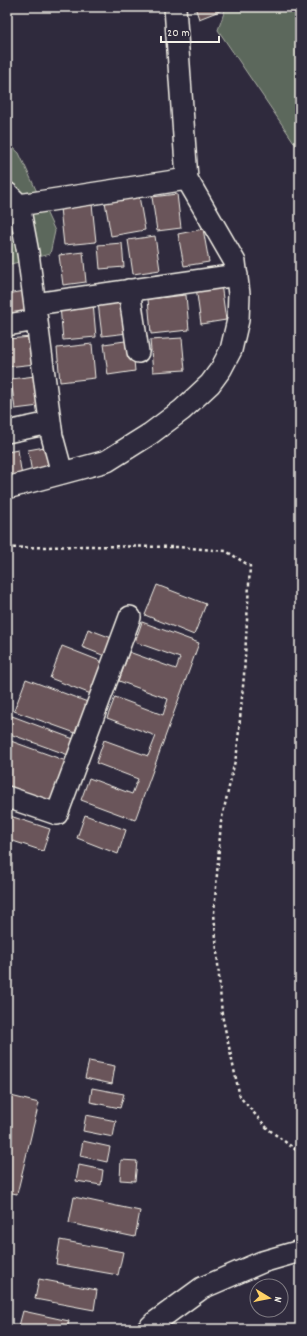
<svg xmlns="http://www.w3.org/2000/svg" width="307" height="1336" viewBox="0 0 307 1336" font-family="Dekko,sans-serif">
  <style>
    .green { fill: #5c675c; stroke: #a8aca2 }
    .building { fill: #6a545a; stroke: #f4f1e8 }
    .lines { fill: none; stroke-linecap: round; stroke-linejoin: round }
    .minor-casing { stroke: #f4f1e8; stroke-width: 24 }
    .path { stroke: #f4f1e8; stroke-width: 2.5; stroke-dasharray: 3 3; stroke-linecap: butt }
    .minor { stroke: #2f2a3d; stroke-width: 21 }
  </style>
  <rect width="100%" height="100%" fill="#2f2a3d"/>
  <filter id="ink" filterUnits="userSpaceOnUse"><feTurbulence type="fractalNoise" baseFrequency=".025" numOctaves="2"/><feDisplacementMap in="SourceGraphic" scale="8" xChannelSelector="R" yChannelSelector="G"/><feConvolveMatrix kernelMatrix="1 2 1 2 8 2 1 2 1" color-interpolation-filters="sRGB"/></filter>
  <g filter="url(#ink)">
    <path class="green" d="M226,7H300V151L218,30Z
      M7,142L19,153L55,231L50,254L7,265Z"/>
    <path class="building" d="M195,7H221L222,10L199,19Z
      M177,194L181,228L157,231L152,197Z
      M139,196L145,230L111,236L105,202Z
      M92,204L96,242L64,245L60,208Z
      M203,229L209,262L184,266L178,234Z
      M155,236L160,270L133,274L128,240Z
      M122,243L124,267L100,269L98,245Z
      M83,252L86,282L63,285L59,255Z
      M221,284L226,320L201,324L196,287Z
      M25,291L28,312L7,315V294Z
      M186,295L189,330L151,334L148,299Z
      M124,300L128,333L102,336L98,303Z
      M93,303L96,337L63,340L60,306Z
      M32,337L35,364L7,367V339Z
      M182,338L185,370L153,372L150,340Z
      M132,340L135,371L108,375L104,344Z
      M92,344L95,378L60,382L57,348Z
      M35,376L39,406L15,409L11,379Z
      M50,446L54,469L32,473L28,450Z
      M18,450L22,477L7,479V452Z
      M157,585L206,604L194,635L145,615Z
      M142,622L199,643L135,820L81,800L89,778L132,794L138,779L96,763L104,740L148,756L156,736L107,718L115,697L163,715L168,699L119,681L129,652L176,669L180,658L135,642Z
      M88,629L117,640L110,658L82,647Z
      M62,646L108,664L96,696L50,678Z
      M26,679L93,704L81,735L14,711Z
      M12,716L79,741L74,757L7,733V729Z
      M8,740L69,762L54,806L7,789Z
      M7,815L50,829L43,851L7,839Z
      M85,815L126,830L118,854L77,838Z
      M89,1061L115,1066L112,1084L85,1078Z
      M92,1088L124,1094L120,1108L90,1102Z
      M7,1095L39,1103L17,1194L7,1192Z
      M86,1115L116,1121L113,1137L83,1131Z
      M83,1141L110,1147L107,1162L80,1156Z
      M121,1160L137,1161L135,1181L120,1180Z
      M79,1165L103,1170L101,1185L76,1181Z
      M74,1197L140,1211L135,1237L69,1223Z
      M7,1226L10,1227L8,1237H7Z
      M60,1240L123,1252L118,1275L56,1264Z
      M39,1279L97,1290L94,1310L35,1299Z
      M23,1311L69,1321L67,1329H31L19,1326Z"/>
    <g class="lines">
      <g class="minor-casing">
        <path id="minor" d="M7,193L19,205L28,253L52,436L62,473
          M19,205L187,179
          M129,290L138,352
          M35,304L237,275
          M7,325L37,320
          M7,432L50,423
          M7,488L107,461L150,434L182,410L210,384L221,369L231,350L238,320L239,294L235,262L187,179L175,7
          M7,797L57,814L130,617
          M148,1329L154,1323L202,1288L262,1262L300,1251"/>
      </g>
      <path class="path" d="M7,548L84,546L179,547L226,551L250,566L244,675L237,752L221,822L214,913L222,1015L240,1097L268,1129L300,1153"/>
      <use href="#minor" class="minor"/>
    </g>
  </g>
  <rect width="307" height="1336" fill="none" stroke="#2f2a3d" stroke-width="24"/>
  <rect x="12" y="12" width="283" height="1312" fill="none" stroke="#f4f1e8" stroke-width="1.5" filter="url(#ink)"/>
  <g transform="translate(269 1298) rotate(100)"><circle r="19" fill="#2f2a3d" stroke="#7e7a81"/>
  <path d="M0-3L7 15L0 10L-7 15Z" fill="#ffd166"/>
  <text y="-6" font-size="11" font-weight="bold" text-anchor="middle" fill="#f4f1e8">N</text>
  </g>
  <path d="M161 36v6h58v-6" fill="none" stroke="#f4f1e8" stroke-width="2"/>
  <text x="167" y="36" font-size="12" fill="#f4f1e8" stroke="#2f2a3d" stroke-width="3" paint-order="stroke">20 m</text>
</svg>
